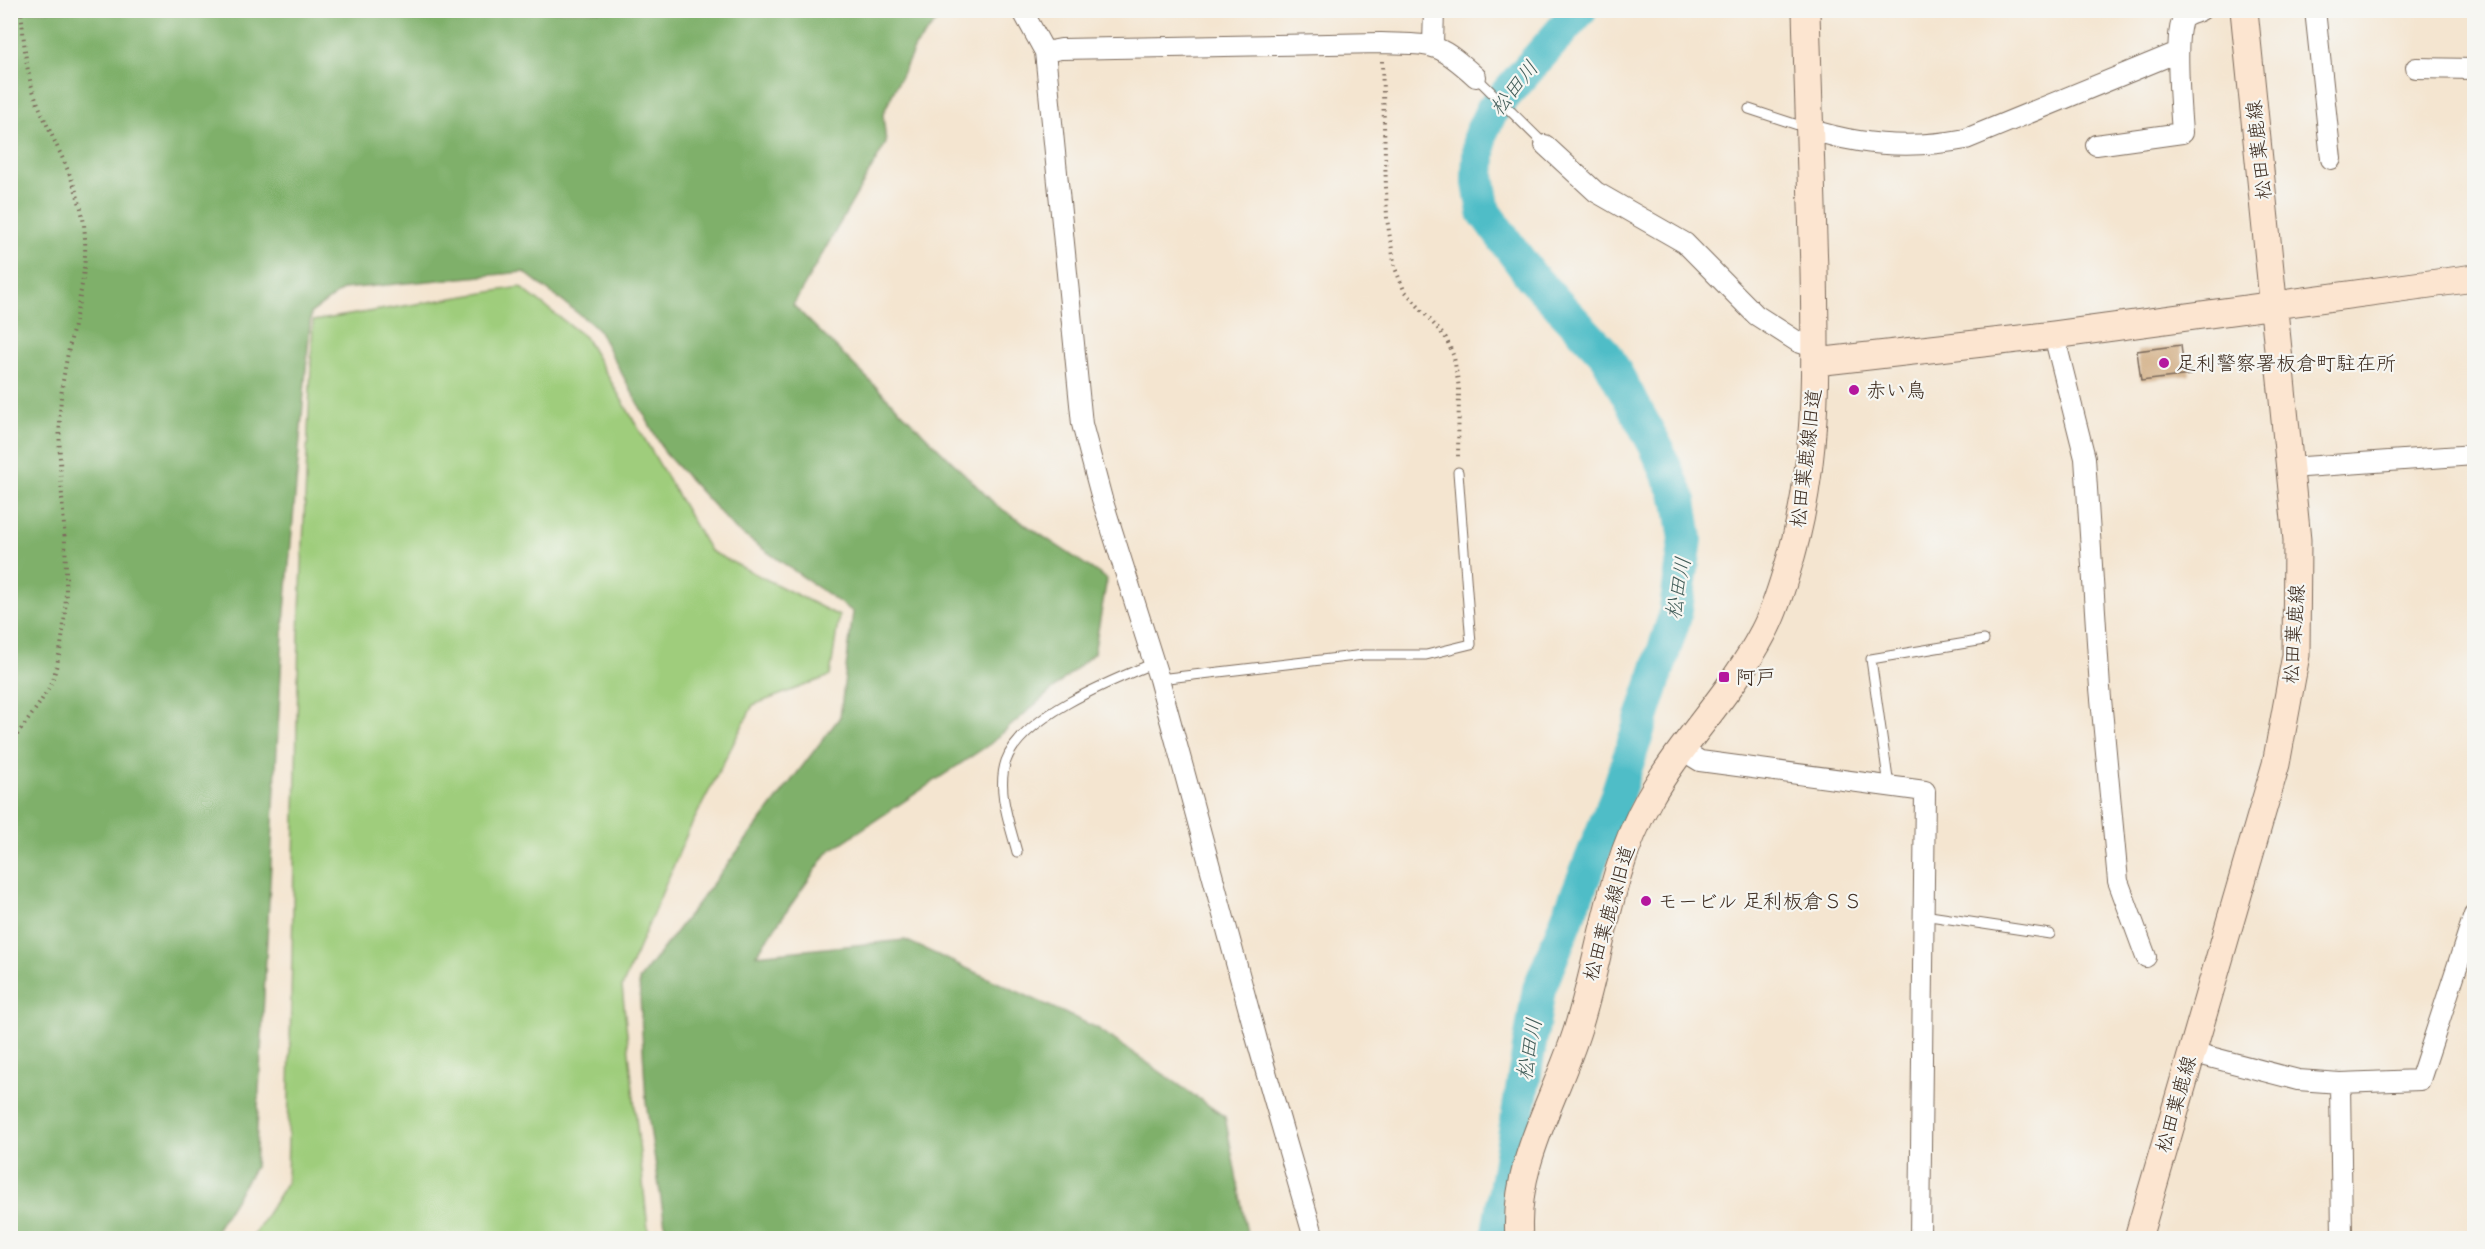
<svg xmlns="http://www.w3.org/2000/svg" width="2485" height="1249" viewBox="0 0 2485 1249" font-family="Sriracha,'Klee One',sans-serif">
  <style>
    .green { fill: #9fcd7b; stroke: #6d7c4c; stroke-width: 1.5 }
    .forest { fill: #7fb06b; stroke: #5d6d44; stroke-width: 1.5 }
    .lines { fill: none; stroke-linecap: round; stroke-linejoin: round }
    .river { stroke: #50bdc7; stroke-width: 34 }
    .building { fill: #cba070 }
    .lane-casing { stroke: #7c6b5c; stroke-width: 11 }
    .street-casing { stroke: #7c6b5c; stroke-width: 22 }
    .secondary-casing { stroke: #7c6b5c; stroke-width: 29 }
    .path { stroke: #7c6b5c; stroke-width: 4; stroke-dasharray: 1.5 4.5; stroke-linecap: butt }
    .lane { stroke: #fff; stroke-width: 9 }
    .street { stroke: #fff; stroke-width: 20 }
    .secondary { stroke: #fce5d0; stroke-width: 27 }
    .poi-dot { fill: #b5179e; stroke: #f6f6f2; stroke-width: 2 }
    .labels { text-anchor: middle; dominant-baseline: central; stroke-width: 4.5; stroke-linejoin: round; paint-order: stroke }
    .street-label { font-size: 20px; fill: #3b2a1e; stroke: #f6f6f2 }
    .poi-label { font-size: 20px; fill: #3b2a1e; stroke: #f6f6f2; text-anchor: start }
    .water-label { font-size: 21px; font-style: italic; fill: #425d59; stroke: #f6f6f2 }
  </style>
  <rect width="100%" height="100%" fill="#f6f6f2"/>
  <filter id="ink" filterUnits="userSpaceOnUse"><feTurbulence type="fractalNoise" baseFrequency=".0167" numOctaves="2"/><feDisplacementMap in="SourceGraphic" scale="12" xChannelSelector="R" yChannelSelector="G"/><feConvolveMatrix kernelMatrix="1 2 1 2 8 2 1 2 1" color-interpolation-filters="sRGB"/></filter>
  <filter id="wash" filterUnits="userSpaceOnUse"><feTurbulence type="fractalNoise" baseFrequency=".008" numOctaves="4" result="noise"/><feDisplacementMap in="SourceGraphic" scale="24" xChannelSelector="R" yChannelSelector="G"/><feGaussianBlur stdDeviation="1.35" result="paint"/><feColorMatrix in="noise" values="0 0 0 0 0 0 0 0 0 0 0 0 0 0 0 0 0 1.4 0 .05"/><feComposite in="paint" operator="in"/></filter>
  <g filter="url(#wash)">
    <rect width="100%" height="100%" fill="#f4e5d0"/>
    <path class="green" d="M520,287L585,337L710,551L839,616L830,676L753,705L687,834L622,987L649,1238H252L287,1182L299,633L313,321Z"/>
    <path class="forest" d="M10,11H945L915,47L883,114L886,143L793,305L996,505L1107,579L1094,653L990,744L828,852L756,955L905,940L1097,1028L1225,1117L1248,1238H667L646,1102L639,980L840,717L853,612L736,530L665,453L597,328L524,272L344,289L311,313L283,634L255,1167L211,1238H11Z"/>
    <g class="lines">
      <path class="river" d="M1497,1238L1539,989L1617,795L1675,616L1686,539L1680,501L1655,445L1606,355L1531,276L1484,212L1478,177L1480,135L1492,110L1580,10"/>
    </g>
    <g id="blocks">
      <path class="building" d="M2181,345L2183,362L2189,361L2190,375L2141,381L2137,351Z"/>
    </g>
  </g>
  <g filter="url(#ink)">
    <use href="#blocks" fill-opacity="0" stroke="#7c6b5c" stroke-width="1.5"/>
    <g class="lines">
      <g class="lane-casing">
        <path id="lane" d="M1476,77L1545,145
          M1749,109L1807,128
          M1159,679L1364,655H1426L1471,644L1458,472
          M1889,786L1871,659L1984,640
          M1017,852C1010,825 996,790 1006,761C1022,716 1113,680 1154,663
          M1923,915L2050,934"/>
      </g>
      <g class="street-casing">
        <path id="street" d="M1022,10L1045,52L1082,424L1102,499L1159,679L1260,1051L1314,1238
          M2315,10L2331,159
          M1433,44L1434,10
          M1045,52L1061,49L1381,43C1435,45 1436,41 1476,77
          M2416,68L2474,69
          M1809,129C1861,146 1913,149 1966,139L2178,52
          M1545,145L1596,192L1685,243L1756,315L1798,342L1816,348
          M2096,145L2182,133C2181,116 2173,27 2184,18C2188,14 2196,13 2201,10
          M2054,335L2085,458L2100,688L2118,881L2146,957
          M2290,468L2474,455
          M1682,750L1700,761L1925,791L1920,1238
          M2191,1052L2298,1080L2340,1083L2420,1080L2474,915
          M2340,1083L2342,1238"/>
      </g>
      <g class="secondary-casing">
        <path id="secondary" d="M1816,362L2054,335L2474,278
          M1519,1238C1513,1162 1556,1099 1578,1028C1602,951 1609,870 1649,799C1682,741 1732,693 1763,633C1773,615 1780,593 1786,573C1818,475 1816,371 1814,270C1812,184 1808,97 1806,10
          M2138,1238L2276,764L2296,655L2297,540L2244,10"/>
      </g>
      <path class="path" d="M1382,61L1387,219L1395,268L1404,290L1446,338L1454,357L1459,388L1458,459
        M10,744C24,725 47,697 54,675C81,584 53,490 61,398C66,339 93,278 83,218C75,175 50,137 35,96C25,70 24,38 21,10"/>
      <use href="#lane" class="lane"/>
      <use href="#street" class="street"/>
      <use href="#secondary" class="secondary"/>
    </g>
  </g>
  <g class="poi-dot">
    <circle cx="2164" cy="363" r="6"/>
    <circle cx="1854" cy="390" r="6"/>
    <rect x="1718" y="671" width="12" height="12" rx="3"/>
    <circle cx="1646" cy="901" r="6"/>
  </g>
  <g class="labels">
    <g class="street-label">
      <text transform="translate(2259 150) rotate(-96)">松田葉鹿線</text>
      <text transform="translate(1806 458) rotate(-83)">松田葉鹿線旧道</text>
      <text transform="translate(2294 634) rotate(-86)">松田葉鹿線</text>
      <text transform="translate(1609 913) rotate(-74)">松田葉鹿線旧道</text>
      <text transform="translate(2176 1104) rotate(-74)">松田葉鹿線</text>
    </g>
    <g class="poi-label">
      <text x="2176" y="363">足利警察署板倉町駐在所</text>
      <text x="1866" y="390">赤い鳥</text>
      <text x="1736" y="677">阿戸</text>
      <text x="1658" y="901">モービル 足利板倉ＳＳ</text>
    </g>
    <g class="water-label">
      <text transform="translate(1514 88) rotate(-51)">松田川</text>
      <text transform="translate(1678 588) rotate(-80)">松田川</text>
      <text transform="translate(1529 1049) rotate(-80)">松田川</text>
    </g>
  </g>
  <rect width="2485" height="1249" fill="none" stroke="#f6f6f2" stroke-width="36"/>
</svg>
